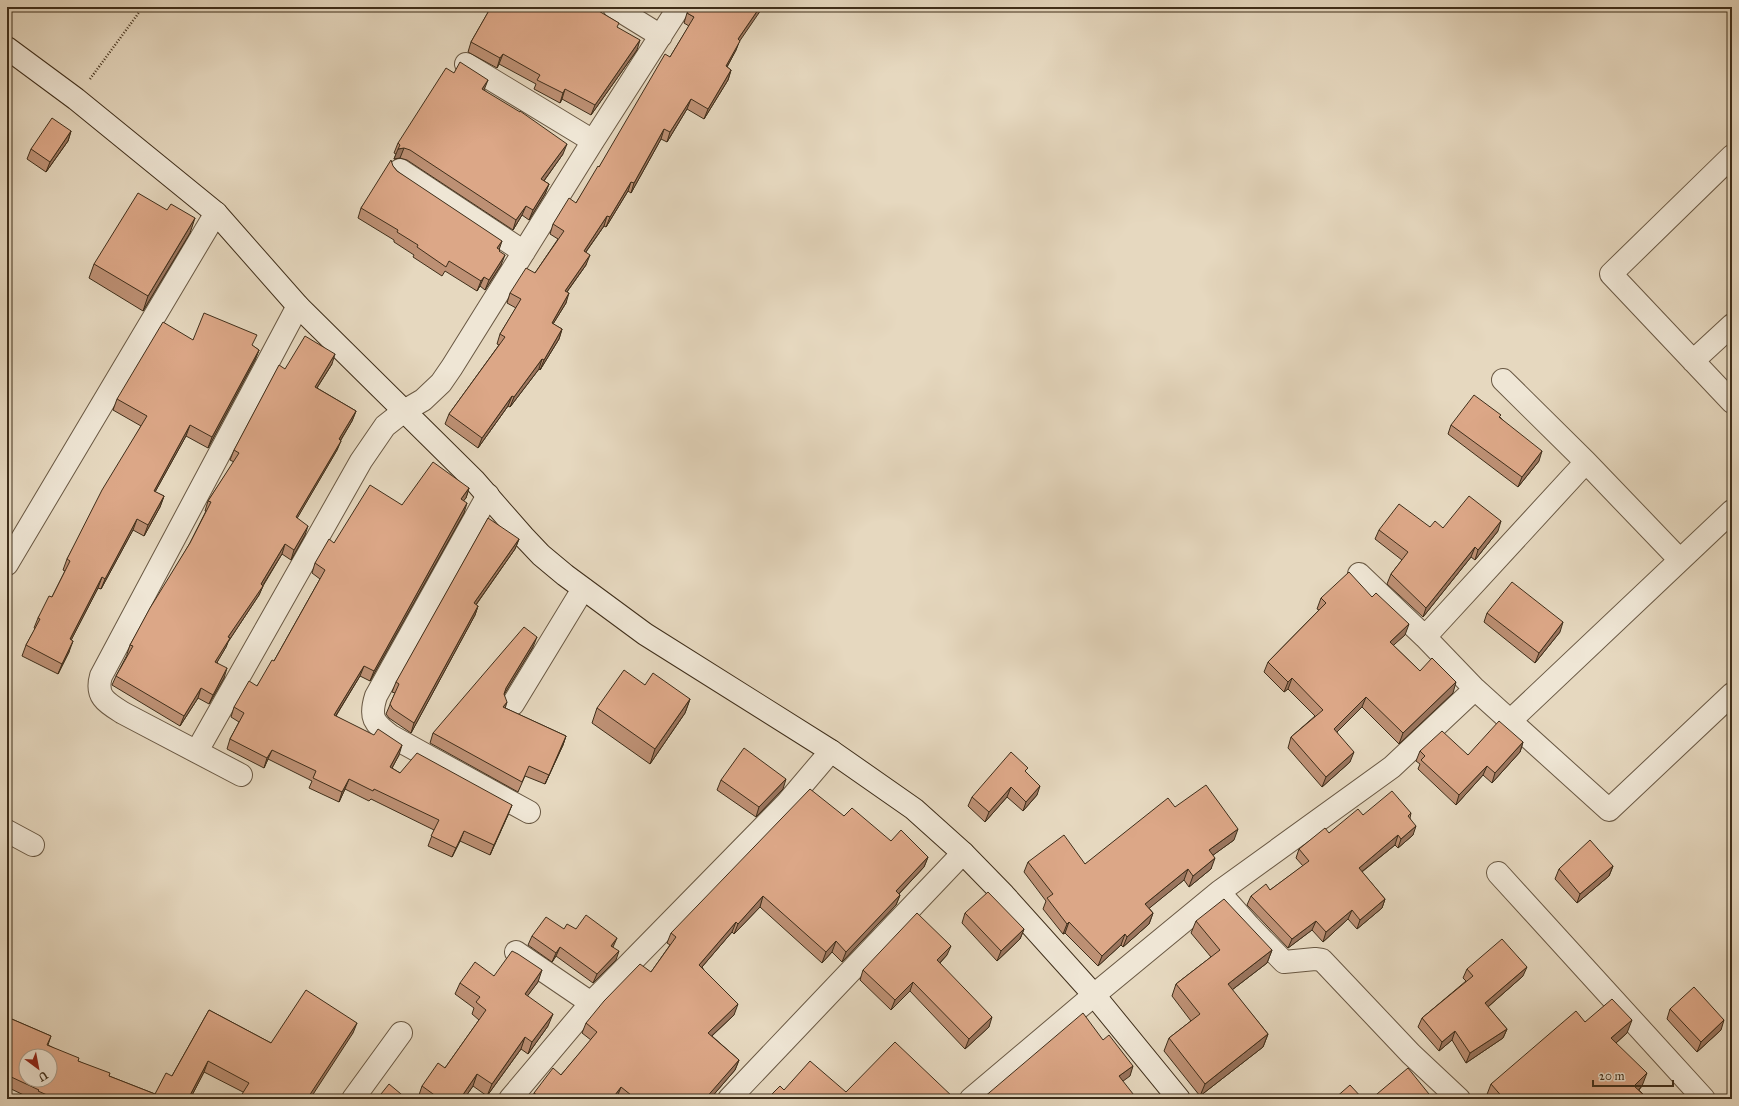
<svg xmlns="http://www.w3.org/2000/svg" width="1739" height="1106" viewBox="0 0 1739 1106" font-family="'IM FELL Great Primer',serif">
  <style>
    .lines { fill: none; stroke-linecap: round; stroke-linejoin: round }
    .street-casing { stroke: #695843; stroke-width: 24 }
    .secondary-casing { stroke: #3f2e1a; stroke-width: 24 }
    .path { stroke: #3f2e1a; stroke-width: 2.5; stroke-dasharray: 1 2; stroke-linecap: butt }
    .street { stroke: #efe6d5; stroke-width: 22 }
    .secondary { stroke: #efe6d5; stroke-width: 22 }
    .wall { fill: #bd9074; stroke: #3f2e1a }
    .shaded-wall { fill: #9a755e; stroke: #3f2e1a }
    .building { fill: #dca787; stroke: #3f2e1a; fill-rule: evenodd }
  </style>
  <rect width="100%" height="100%" fill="#e6d8bf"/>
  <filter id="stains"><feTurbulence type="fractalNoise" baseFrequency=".005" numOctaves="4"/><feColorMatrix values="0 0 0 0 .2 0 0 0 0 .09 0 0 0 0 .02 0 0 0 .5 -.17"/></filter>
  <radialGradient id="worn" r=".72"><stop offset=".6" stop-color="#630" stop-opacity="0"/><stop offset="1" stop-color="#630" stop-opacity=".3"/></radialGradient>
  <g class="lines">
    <g class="street-casing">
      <path id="street" d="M614,7L661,36
        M466,64L593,141
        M1732,156L1611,274L1732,402
        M400,170L524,252
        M1693,361L1732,325
        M1503,380L1586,462L1680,560
        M488,495L376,696C369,718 374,723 391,736L529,812
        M7,564L216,213
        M1425,637L1586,462
        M1475,689L1609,810L1732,694
        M513,704L583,589
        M1510,721L1732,511
        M197,751L361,461L385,426L404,411L423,400L441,383L452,367L593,141L679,7
        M241,775L123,713C107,703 95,697 101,676L298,306
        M7,831L33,845
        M1498,873L1704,1099
        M1219,892L1249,926L1284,962L1315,959L1322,960L1411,1054L1459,1099
        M516,952L591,1003
        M353,1099L401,1033
        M510,1099L591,1003L786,804L831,751
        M729,1099L963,853
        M971,1099L1094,995L1219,892L1392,767L1475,689L1425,637L1359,574"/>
    </g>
    <g class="secondary-casing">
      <path id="secondary" d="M7,48L76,99L216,213L298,306L474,480L523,536L541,555L565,575L645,634L831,751L914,809L963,853L1004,895L1094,995L1179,1099"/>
    </g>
    <path class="path" d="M90,79L143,7"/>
    <use href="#street" class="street"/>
    <use href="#secondary" class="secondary"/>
  </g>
  <path class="wall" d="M487,7H592L617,27L637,50L591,115L562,99L560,103L534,89L536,84L499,64L497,68L468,52L471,42L490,9Z
    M687,13L739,42L736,50L727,67L731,70L728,80L704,119L687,109L667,142L661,139L631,193L628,191L606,227L604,226L586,252V265L567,292L566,303L553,324L562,329L559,339L540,370L539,369L510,407L508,406L478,448L445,424L449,414L499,345L497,344L500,334L516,308L507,303L510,293L535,273L558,239L550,234L553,224L576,203L670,57L689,26L684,23Z
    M484,90L563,154L544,181L549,184L545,194L529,220L522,215L513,230L407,160L400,158L394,159L396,154L394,153L398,143Z
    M71,131L68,141L46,172L27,159L31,149Z
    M393,166L397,171L499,249L501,265L485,290L480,286L477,291L445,271L442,276L413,257L414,255L394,242V240L358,218L361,208Z
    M167,210L190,233L143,311L89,278L94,264Z
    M193,340L253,346L259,350L255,360L208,448L186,436L155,492L164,496L160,507L144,536L133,530L101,589L98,588L71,640L69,652L58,674L22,656L26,645L35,629L34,628L38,618L52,597L65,571L63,570L67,559L141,426L113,410L117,399Z
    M332,364L317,388L356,411L352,421L341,440L337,450L297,518L305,535L291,560L282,554L263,586L259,595L228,642L226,647L217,662L224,678L209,704L198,698L180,726L112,685L116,676L127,655V654L130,645L190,543L206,511H205L208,501L234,462L230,460L234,450Z
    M1500,417L1539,461L1518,487L1448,434L1451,425Z
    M469,488L466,498L463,501L464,513L370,681L360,676L336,716L399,755L392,768L400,773L508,815L490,855L460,841L452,857L428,846L434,830L371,799L369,801L345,789L339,802L309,788L312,781L268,759L264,768L227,749L230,739L239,722L231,717L234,707L257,686L274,661L320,579L312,573L315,563L334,543L402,505Z
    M1430,527L1498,531L1475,560L1471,557L1423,617L1387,584L1391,574L1402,560L1375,539L1379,530Z
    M519,539L515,549L476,605L478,606L475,615L411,733L389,718L386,714L395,693L392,692L396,682Z
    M1321,598L1405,635L1393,645L1420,671L1453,693L1399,744L1362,707L1337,732L1350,762L1322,787L1288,748L1291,737L1315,716L1288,689L1284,692L1264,672L1268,662L1319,610L1317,609Z
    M1487,613L1560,632L1535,663L1484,622Z
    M533,647L504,694L505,708L566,736L563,745L545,784L525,776L518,792L430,743L433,733Z
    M645,685L690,699L685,713L650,764L592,723L597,708Z
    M1523,742L1520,752L1492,783L1483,775L1456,805L1418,769L1420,764L1416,761L1420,751L1468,755Z
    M1026,773L1037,795L1023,811L1007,797L985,822L968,806L972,797Z
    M721,780L783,789L756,817L717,790Z
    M1175,807L1234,840L1213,855L1211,869L1189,887L1184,880L1149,908L1153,913L1149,924L1123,947L1121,945L1098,966L1065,933L1063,934L1043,909L1046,901L1024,872L1028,862L1085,864Z
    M1411,813L1410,818L1413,835L1398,848L1395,845L1362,872L1385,899L1382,908L1357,929L1348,919L1323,942L1312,930L1288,948L1247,905L1251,896L1270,890L1303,866L1296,858L1299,849L1329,833L1363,815Z
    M844,816L891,841L928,857L924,867L899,894L900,895L896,905L842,962L832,952L822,963L760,907L734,934L732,932L702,967L734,1015L712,1036L739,1060L735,1070L710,1099H619L617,1097L616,1099H532L534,1093L561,1075L591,1040L582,1033L586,1023L651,972L670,945L667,943L671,933Z
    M1613,866L1609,876L1577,903L1555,879L1559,869Z
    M965,913L1024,929L1020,939L997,961L962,923Z
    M1196,921L1272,950L1267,963L1232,990L1268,1034L1263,1047L1200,1096L1164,1051L1169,1038L1191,1021L1172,996L1176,984L1211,957L1191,933Z
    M576,929L613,947L616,960L593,983L556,956L552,962L528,945L532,936Z
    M947,955L940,963L989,1027L965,1049L910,991L891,1010L860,980L863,970Z
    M1467,969L1523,976L1488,1007L1507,1029L1503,1038L1466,1063L1452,1040L1439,1051L1418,1027L1422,1018L1466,981L1463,978Z
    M494,976L538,982L527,996L548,1026L528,1054L521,1049L487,1096L473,1086L464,1099H420L418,1098L422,1086L445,1068L479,1020L472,1014L474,1008L455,994L460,983Z
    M1670,1009L1721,1030L1697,1052L1667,1019Z
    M209,1010L271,1043L353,1033L243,1092L204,1072L190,1099H32L7,1087V1017L51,1036L48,1045L78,1061L109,1076L155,1094L172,1076Z
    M1585,1022L1627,1033L1616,1043L1642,1086L1639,1090L1648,1099H1488L1486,1097L1491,1084Z
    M1731,1076H1732V1088L1728,1084Z"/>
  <path class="shaded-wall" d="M760,7H763L739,42L736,50L722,76L726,66L738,39Z
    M640,40L637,50L591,115L595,105Z
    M503,54L499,64L497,68L500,58Z
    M731,70L728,80L704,119L708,109Z
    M488,80L484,90L478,99L482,89Z
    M565,89L562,99L560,103L563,93Z
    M691,99L687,109L667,142L670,132Z
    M664,129L661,139L631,193L634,183Z
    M71,131L68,141L46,172L50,162Z
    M567,144L563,154L538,189L541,179Z
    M404,148L400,158L394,159L398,149Z
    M631,182L628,191L606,227L610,217Z
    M549,184L545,194L529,220L533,210Z
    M526,206L522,215L513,230L516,220Z
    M607,216L604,226L580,260L584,251Z
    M195,218L190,233L143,311L148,296Z
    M502,241L499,250L497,248Z
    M505,255L501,265L485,290L489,280Z
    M590,255L586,265L561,300L565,291Z
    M484,277L480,286L477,291L481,281Z
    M569,293L566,303L548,332L552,323Z
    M562,329L559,339L540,370L544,360Z
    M259,350L255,360L208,448L212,437Z
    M335,354L332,364L311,397L315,387Z
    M542,359L539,369L510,407L514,397Z
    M512,396L508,406L478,448L482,438Z
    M356,411L352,421L335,449L339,439Z
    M190,425L186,436L150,501L154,491Z
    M341,441L337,450L292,527L296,517Z
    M1542,451L1539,461L1518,487L1522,477Z
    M469,488L466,498L457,509L461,499Z
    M164,496L160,507L144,536L148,525Z
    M467,503L464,513L370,681L374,671Z
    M137,519L133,530L101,589L105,579Z
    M1501,521L1498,531L1475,560L1478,550Z
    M308,526L305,535L291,560L294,550Z
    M519,539L515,549L470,613L474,603Z
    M285,544L282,554L261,588L263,586L259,595L228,642L226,647L212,671L215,662L228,637L261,584Z
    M1475,547L1471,557L1423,617L1426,608Z
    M102,577L98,588L66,650L70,639Z
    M478,606L475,615L411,733L414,723Z
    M1563,622L1560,632L1535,663L1539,653Z
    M1409,624L1405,635L1386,652L1390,642Z
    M537,637L533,647L502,698L506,688Z
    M73,641L69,652L58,674L62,664Z
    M364,666L360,676L330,725L334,715Z
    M227,668L224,678L209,704L213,695Z
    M1292,678L1288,689L1284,692L1288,682Z
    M1456,682L1453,693L1399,744L1403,733Z
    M201,688L198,698L180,726L184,716Z
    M1366,697L1362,707L1330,739L1334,729Z
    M690,699L685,713L650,764L655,749Z
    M507,702L504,712L503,707Z
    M566,736L563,745L545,784L549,775Z
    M1523,742L1520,752L1492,783L1495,773Z
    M402,745L399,755L387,777L390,767Z
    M272,750L264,768L267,758Z
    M1354,752L1350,762L1322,787L1326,777Z
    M1487,766L1483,775L1456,805L1459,795Z
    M349,779L345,789L339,802L342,792Z
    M786,779L783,789L756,817L759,807Z
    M1040,786L1037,795L1023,811L1026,802Z
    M1011,787L1007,797L985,822L989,812Z
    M512,805L508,815L490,855L494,845Z
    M1416,826L1413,835L1398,848L1401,839Z
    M1238,829L1234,840L1205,861L1209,850Z
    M464,831L460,841L452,857L456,848Z
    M1398,835L1395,845L1355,877L1359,868Z
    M928,857L924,867L892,901L896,891Z
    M1215,858L1211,869L1189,887L1193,876Z
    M1613,866L1609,876L1577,903L1580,894Z
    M1188,869L1184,880L1141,915L1145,904Z
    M900,895L896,905L842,962L846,952Z
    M763,896L760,907L734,934L738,924Z
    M1385,899L1382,908L1357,929L1360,920Z
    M1352,910L1348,919L1323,942L1326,932Z
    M1153,913L1149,924L1123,947L1127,937Z
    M1316,921L1312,930L1288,948L1292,939Z
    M736,922L732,932L695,975L699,965Z
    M1069,922L1065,933L1063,934L1067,924Z
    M1024,929L1020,939L997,961L1001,951Z
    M1125,934L1121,945L1098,966L1102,956Z
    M617,938L613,947L611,946Z
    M836,941L832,952L822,963L826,952Z
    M951,946L947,955L933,970L937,960Z
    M560,947L556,956L552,962L556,953Z
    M1272,950L1267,963L1224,996L1228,984Z
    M619,951L616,960L593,983L597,974Z
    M1527,967L1523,976L1482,1012L1485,1003Z
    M542,970L538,982L520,1006L525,994Z
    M913,982L910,991L891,1010L895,1000Z
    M738,1004L734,1015L704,1043L708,1033Z
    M553,1014L548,1026L528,1054L532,1042Z
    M992,1017L989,1027L965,1049L969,1039Z
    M1632,1020L1627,1033L1607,1051L1611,1038Z
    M1724,1020L1721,1030L1697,1052L1701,1042Z
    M357,1023L353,1033L310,1099H306Z
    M1507,1029L1503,1038L1466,1063L1470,1053Z
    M1455,1031L1452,1040L1439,1051L1442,1042Z
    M1268,1034L1263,1047L1200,1096L1205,1084Z
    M525,1037L521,1049L487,1096L492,1084Z
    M739,1060L735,1070L710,1099H704Z
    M208,1061L204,1072L190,1099H188Z
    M1133,1066L1130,1076L1115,1087L1119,1076Z
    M1647,1073L1642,1086L1630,1099L1634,1086Z
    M477,1074L473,1086L464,1099H460Z
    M621,1087L617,1097L616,1099H612Z"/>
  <path class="building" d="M491,7H592L619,23L617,27L640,40L595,105L565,89L563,93L537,80L540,75L503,54L500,58L471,42Z
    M690,7H760L738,39L740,41L726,66L731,70L708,109L691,99L670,132L664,129L634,183L631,182L610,217L607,216L584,251L590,255L565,291L569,293L552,323L562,329L544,360L542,359L514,397L512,396L482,438L449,414L505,337L500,334L521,299L510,293L526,268L535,273L564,231L553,224L569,198L576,203L598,166L599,167L665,54L670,57L694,17L687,13Z
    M460,62L488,80L482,89L520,112V111L567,144L541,179L549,184L533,210L526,206L516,220L410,150L404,148L398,149L400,145L398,143L446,68L454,73Z
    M52,118L71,131L50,162L31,149Z
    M391,160L393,166L397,171L502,241L497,248L500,250L499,251L505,255L489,280L484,277L481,281L449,261L446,267L417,247L418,245L397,232L398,230L361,208Z
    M138,193L167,210L171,204L195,218L148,296L94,264Z
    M204,313L257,335L252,345L259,350L212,437L190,425L154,491L164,496L148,525L137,519L105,579L102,577L70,639L73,641L62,664L26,645L40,619L38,618L49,596L52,597L70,561L67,559L102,490L147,416L117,399L163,322L193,340Z
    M305,336L335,354L315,387L356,411L339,439L341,441L296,517L308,526L294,550L285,544L261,584L263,586L228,637L230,638L215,662L227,668L213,695L201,688L184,716L116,676L133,646L130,645L150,608L190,543L211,502L208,501L239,453L234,450L279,365L285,369Z
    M1474,395L1501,415L1499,417L1542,451L1522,477L1451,425Z
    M433,462L469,488L461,499L467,503L374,671L364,666L334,715L374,735L378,729L402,745L390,767L400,773L417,753L512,805L494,845L464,831L456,848L431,836L439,820L374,789L373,791L349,779L342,792L313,778L316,771L272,750L267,758L230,739L244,713L234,707L249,681L257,686L272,660L274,661L325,570L315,563L329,539L334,543L370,485L402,505Z
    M1469,496L1501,521L1478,550L1475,547L1426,608L1391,574L1408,552L1379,530L1399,504L1430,527L1435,521L1443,528Z
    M488,518L519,539L474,603L478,606L414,723L393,709L390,704L399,684L396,682Z
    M1349,572L1372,597L1376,593L1409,624L1390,642L1420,671L1432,658L1456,682L1403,733L1366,697L1334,729L1354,752L1326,777L1291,737L1323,710L1292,678L1288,682L1268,662L1326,603L1321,598Z
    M1512,582L1563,622L1539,653L1487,613Z
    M524,627L537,637L506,688L504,694L507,702L503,707L566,736L549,775L529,766L522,782L433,733Z
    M624,670L645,685L653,673L690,699L655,749L597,708Z
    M1499,721L1523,742L1495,773L1487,766L1459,795L1421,760L1425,756L1420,751L1442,731L1468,755Z
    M744,748L786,779L759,807L721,780Z
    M1011,752L1028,768L1025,771L1040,786L1026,802L1011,787L989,812L972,797Z
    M1206,785L1238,829L1209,850L1215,858L1193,876L1188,869L1145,904L1153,913L1127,937L1125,934L1102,956L1069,922L1067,924L1047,898L1053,894L1028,862L1064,835L1085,864L1168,798L1175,807Z
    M810,789L844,816L852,808L891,841L901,830L928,857L896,891L900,895L846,952L836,941L826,952L763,896L738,924L736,922L699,965L738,1004L708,1033L739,1060L705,1099H636L621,1087L612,1099H543L534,1093L553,1068L561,1075L597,1032L586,1023L604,1001L640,964L651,972L676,937L671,933Z
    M1392,791L1411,813L1408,816L1416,826L1401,839L1398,835L1359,868L1385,899L1360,920L1352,910L1326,932L1316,921L1292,939L1251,896L1266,884L1270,890L1309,861L1299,849L1325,828L1329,833L1358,809L1363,815Z
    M1590,840L1613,866L1580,894L1559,869Z
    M988,892L1024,929L1001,951L965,913Z
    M1224,899L1272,950L1228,984L1268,1034L1205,1084L1169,1038L1200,1014L1176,984L1220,950L1196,921Z
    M917,913L951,946L937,960L992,1017L969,1039L913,982L895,1000L863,970Z
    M586,915L617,938L611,946L619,951L597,974L560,947L556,953L532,936L546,917L564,929L567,924L576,929Z
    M1502,939L1527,967L1485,1003L1507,1029L1470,1053L1455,1031L1442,1042L1422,1018L1473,976L1467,969Z
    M512,951L518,954L542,970L525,994L553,1014L532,1042L525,1037L492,1084L477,1074L460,1099H440L422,1086L438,1063L445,1068L486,1010L476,1002L480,997L460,983L475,962L494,976Z
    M1694,987L1724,1020L1701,1042L1670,1009Z
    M306,990L357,1023L307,1099H239L249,1083L208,1061L188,1099H56L38,1091L39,1090L7,1075V1017L51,1036L47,1045L79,1058L78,1061L110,1073L109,1076L155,1094L166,1073L172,1076L209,1010L271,1043ZM26,1056H50V1080H26Z
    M1612,999L1632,1020L1611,1038L1647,1073L1634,1086L1648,1099H1504L1491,1084L1576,1011L1585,1022Z
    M1083,1013L1103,1040L1109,1035L1133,1066L1119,1076L1137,1099H981L983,1098Z
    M895,1042L955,1099H767L780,1086L784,1090L810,1061L846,1092Z
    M1408,1068L1433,1099H1371Z
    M389,1084L407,1099H377Z
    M1350,1085L1363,1099H1334Z"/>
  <rect width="1739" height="1106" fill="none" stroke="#e6d8bf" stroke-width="24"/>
  <rect x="8" y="8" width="1723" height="1090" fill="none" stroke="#3f2e1a" stroke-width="2"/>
  <rect x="12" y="12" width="1715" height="1082" fill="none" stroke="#3f2e1a"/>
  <g transform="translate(38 1068) rotate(148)"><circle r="19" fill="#efe6d5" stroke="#a99c8a"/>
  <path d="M0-3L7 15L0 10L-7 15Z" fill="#8f2418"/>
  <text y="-6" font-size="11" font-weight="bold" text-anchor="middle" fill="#3f2e1a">U</text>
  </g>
  <path d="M1593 1080v6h80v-6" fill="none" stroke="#3f2e1a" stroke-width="2"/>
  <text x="1599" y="1080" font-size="12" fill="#3f2e1a" stroke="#efe6d5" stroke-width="3" paint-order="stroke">20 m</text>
  <rect width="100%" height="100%" filter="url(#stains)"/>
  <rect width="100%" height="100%" fill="url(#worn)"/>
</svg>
